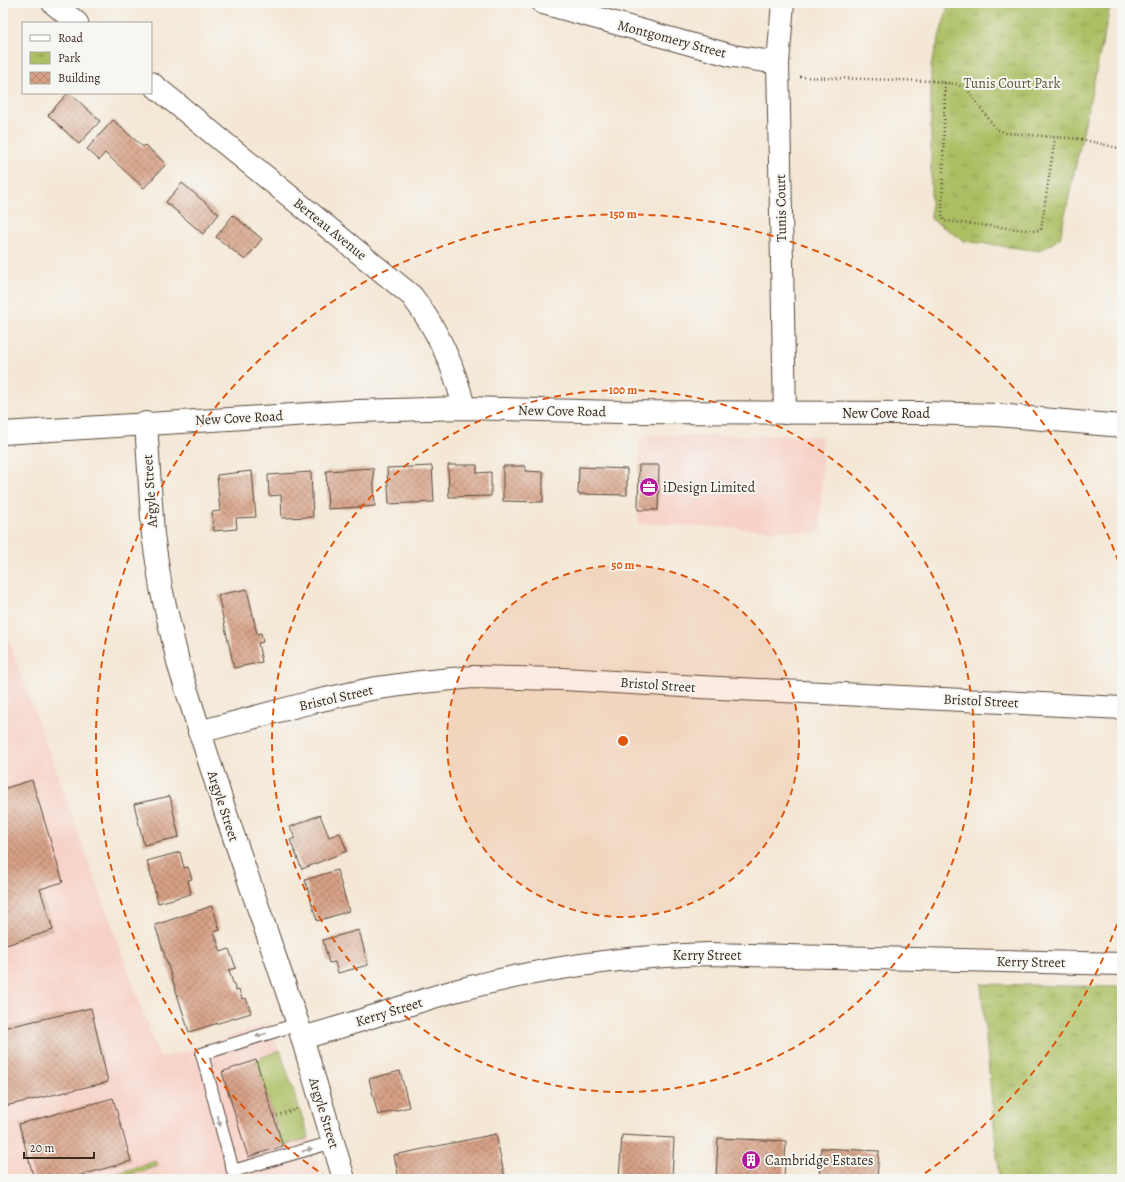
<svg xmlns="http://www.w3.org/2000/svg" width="1125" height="1182" viewBox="0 0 1125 1182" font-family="Alegreya,serif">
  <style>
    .built { fill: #f7d1c7 }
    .grass { fill: #acbf63; stroke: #747440 }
    .park { fill: url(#park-tufts); stroke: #747440 }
    .building { fill: url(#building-cross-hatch) }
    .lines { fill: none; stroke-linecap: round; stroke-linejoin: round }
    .service-casing { stroke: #574639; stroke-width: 14 }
    .minor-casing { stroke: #574639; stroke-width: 24 }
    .tertiary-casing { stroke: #574639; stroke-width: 24 }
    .path { stroke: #574639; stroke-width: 2.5; stroke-dasharray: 1 3; stroke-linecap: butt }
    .service { stroke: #fff; stroke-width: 12 }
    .minor { stroke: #fff; stroke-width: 22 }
    .tertiary { stroke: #fff; stroke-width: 22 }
    .oneway { fill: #a79f9a }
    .ring { fill: none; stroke: #df570d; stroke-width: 2; stroke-dasharray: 7 5 }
    .labels { text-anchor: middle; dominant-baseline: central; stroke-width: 4; stroke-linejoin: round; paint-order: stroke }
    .street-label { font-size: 14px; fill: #3b2a1e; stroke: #f6f6f2 }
    .park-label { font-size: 14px; fill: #5d5733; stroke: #f6f6f2 }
    .poi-label { font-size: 14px; fill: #3b2a1e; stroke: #f6f6f2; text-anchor: start }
    .centre { fill: #df570d; stroke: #f6f6f2; stroke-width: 2 }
    .ring-label { font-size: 12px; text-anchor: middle; font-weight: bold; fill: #df570d; stroke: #f6f6f2; stroke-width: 4; stroke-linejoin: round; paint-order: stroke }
  </style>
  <defs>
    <pattern id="park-tufts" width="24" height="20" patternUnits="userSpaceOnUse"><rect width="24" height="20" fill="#acbf63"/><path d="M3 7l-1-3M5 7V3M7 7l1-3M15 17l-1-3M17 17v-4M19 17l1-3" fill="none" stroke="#8d9b51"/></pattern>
    <pattern id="building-cross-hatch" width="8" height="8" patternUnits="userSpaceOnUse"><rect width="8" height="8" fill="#d7a186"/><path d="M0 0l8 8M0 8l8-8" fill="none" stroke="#b0836d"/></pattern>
  </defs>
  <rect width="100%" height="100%" fill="#f6f6f2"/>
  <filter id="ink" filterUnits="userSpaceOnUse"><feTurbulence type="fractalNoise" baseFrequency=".025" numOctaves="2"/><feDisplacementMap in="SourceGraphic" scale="8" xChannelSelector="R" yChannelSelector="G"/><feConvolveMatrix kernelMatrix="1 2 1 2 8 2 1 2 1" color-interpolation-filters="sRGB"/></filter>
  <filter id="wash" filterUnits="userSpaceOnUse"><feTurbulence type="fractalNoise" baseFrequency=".012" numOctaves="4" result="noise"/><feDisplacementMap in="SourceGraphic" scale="16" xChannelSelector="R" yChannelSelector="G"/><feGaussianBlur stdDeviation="0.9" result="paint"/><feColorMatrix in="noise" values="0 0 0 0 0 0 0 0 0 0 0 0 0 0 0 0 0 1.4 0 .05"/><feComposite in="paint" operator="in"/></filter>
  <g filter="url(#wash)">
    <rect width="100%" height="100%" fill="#f4e7d5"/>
    <path class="built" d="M640,435L822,436L821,533L638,523Z
      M3,624L160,1058L190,1050L270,1022L316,1159L321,1179H3Z"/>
    <path class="grass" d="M280,1050L309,1138L283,1146L256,1060Z
      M156,1161L158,1166L116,1179H99Z"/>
    <path class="park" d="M949,3H1111L1060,238L1040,251L964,241L931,219V65Z
      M981,984L1122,987V1179H999Z"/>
    <g id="blocks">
      <path class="building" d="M68,93H70L100,121L79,144L48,115Z
        M113,120L143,147L145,145L166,164L144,188L105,153L99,160L87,149Z
        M182,183L219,214L203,234L166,202Z
        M233,215L262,239L245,260L216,237Z
        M448,465H477V473L491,472V496L449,497Z
        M639,465H659L658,510H638Z
        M432,466L434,502L389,504L387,468Z
        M503,466H525V471L543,472V502L503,501Z
        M579,467L627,469V495L578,494Z
        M373,468L375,506L328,509L326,471Z
        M252,471L256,517L236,518L237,529L214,531L212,512L220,511L217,475Z
        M311,472L313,517L282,518L281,495L269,496L268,475Z
        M247,589L257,634L261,633L263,642L258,643L262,662L234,668L218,595Z
        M32,780L63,882L40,889L53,930L3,946V789Z
        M170,796L179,837L144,845L134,804Z
        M320,815L329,837L340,833L347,851L302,869L290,840L295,838L290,827Z
        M180,852L184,868L188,867L192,879L188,880L191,894L158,903L147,861Z
        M337,870L349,911L317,921L305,880Z
        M212,906L220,930L214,932L221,952L229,949L236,968L229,970L230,974L236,991L239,990L242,999L246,998L251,1013L189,1032L155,925Z
        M359,930L368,965L338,973L335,962L329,963L323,940Z
        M91,1008L108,1082L5,1106L3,1097V1028Z
        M256,1060L283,1146L248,1157L222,1072Z
        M400,1071L409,1107L378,1115L369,1079Z
        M113,1098L131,1161L68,1179H34L19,1124Z
        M496,1134L505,1179H399L394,1155Z
        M622,1135L674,1138L672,1179H619Z
        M718,1138L786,1141L784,1179H716Z
        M821,1148L879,1151L877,1179H819Z"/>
    </g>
  </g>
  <g filter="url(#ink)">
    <use href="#blocks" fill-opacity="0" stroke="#574639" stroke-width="1"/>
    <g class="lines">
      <g class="service-casing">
        <path id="service" d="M298,1024L202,1054L233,1171L333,1142"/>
      </g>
      <g class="minor-casing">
        <path id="minor" d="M53,3L77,23
          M543,3L733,56L778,63
          M783,3L778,63L785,413
          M151,83L412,296C437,329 455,368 464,408
          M146,423L153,535L161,588L179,666L225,811L298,1024L344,1179
          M199,732L312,702L371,689L421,682L473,677L563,679L700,687L1122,708
          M302,1038C355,1024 406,1004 458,990C543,968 622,956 709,954L1122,964"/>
      </g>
      <g class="tertiary-casing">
        <path id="tertiary" d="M3,433L358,411L464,408L618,412L922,413L997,415L1122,426"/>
      </g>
      <path class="path" d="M800,77L931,81L956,84L966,88L996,129L1006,133L1081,139L1122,149
        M945,83L942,215L944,221L1036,231L1041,229L1055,138
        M273,1117L299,1108"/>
      <use href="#service" class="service"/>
      <use href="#minor" class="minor"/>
      <use href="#tertiary" class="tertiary"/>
    </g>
    <defs><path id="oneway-solid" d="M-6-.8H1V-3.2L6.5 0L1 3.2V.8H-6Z"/></defs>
    <g class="oneway">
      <use href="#oneway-solid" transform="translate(261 1035) rotate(162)"/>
      <use href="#oneway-solid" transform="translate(219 1121) rotate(75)"/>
      <use href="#oneway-solid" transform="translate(307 1150) rotate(-16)"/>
    </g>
  </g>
  <circle cx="623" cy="741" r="176" fill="#df570d" fill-opacity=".12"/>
  <g class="ring">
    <circle cx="623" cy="741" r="176"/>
    <circle cx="623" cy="741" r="351"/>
    <path d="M1121 913A527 527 0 0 1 918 1178M328 1178A527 527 0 1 1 1121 569"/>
  </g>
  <defs>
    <g id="office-disc" transform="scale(1)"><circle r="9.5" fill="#b5179e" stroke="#f6f6f2"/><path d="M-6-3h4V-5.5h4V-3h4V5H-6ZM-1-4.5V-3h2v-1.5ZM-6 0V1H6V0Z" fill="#fff"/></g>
    <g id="building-disc" transform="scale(1)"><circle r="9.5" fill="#b5179e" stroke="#f6f6f2"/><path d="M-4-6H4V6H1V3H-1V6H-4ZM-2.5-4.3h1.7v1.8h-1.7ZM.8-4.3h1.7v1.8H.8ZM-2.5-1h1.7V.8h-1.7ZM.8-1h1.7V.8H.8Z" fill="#fff"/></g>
  </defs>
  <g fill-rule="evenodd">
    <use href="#office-disc" x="649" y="487"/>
    <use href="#building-disc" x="751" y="1160"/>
  </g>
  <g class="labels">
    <g class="street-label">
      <text transform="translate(672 39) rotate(15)">Montgomery Street</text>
      <text transform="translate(781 208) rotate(-91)">Tunis Court</text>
      <text transform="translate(330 229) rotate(39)">Berteau Avenue</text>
      <text transform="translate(562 411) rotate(1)">New Cove Road</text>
      <text x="886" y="413">New Cove Road</text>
      <text transform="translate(239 418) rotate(-3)">New Cove Road</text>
      <text transform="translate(150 491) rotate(-94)">Argyle Street</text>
      <text transform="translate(658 685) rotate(4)">Bristol Street</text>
      <text transform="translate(336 698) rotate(-13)">Bristol Street</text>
      <text transform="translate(981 701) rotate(3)">Bristol Street</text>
      <text transform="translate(223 806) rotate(72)">Argyle Street</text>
      <text x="707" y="955">Kerry Street</text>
      <text transform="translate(1031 962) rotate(1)">Kerry Street</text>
      <text transform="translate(389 1012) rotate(-17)">Kerry Street</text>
      <text transform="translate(324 1113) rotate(73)">Argyle Street</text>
    </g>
    <g class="park-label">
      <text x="1012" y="83">Tunis Court Park</text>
    </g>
    <g class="poi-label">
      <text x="663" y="487">iDesign Limited</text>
      <text x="765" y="1160">Cambridge Estates</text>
    </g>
  </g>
  <circle cx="623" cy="741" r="6" class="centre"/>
  <g class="ring-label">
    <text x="623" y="218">150 m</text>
    <text x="623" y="394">100 m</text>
    <text x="623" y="569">50 m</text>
  </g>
  <rect width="1125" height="1182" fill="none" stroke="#f6f6f2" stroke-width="16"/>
  <rect x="22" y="22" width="130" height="72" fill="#f6f6f2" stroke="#aba49d"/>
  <rect x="30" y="35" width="20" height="6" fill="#ffffff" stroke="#aba49d"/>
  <text x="58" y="42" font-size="12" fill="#3b2a1e">Road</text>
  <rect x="30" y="52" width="20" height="12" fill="url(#park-tufts)" stroke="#aba49d"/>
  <text x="58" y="62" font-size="12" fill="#3b2a1e">Park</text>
  <rect x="30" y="72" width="20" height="12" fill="url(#building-cross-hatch)" stroke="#aba49d"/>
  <text x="58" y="82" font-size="12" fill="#3b2a1e">Building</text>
  <path d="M24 1152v6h70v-6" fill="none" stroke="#3b2a1e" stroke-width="2"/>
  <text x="30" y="1152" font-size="12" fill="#3b2a1e" stroke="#f6f6f2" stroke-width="3" paint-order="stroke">20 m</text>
</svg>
